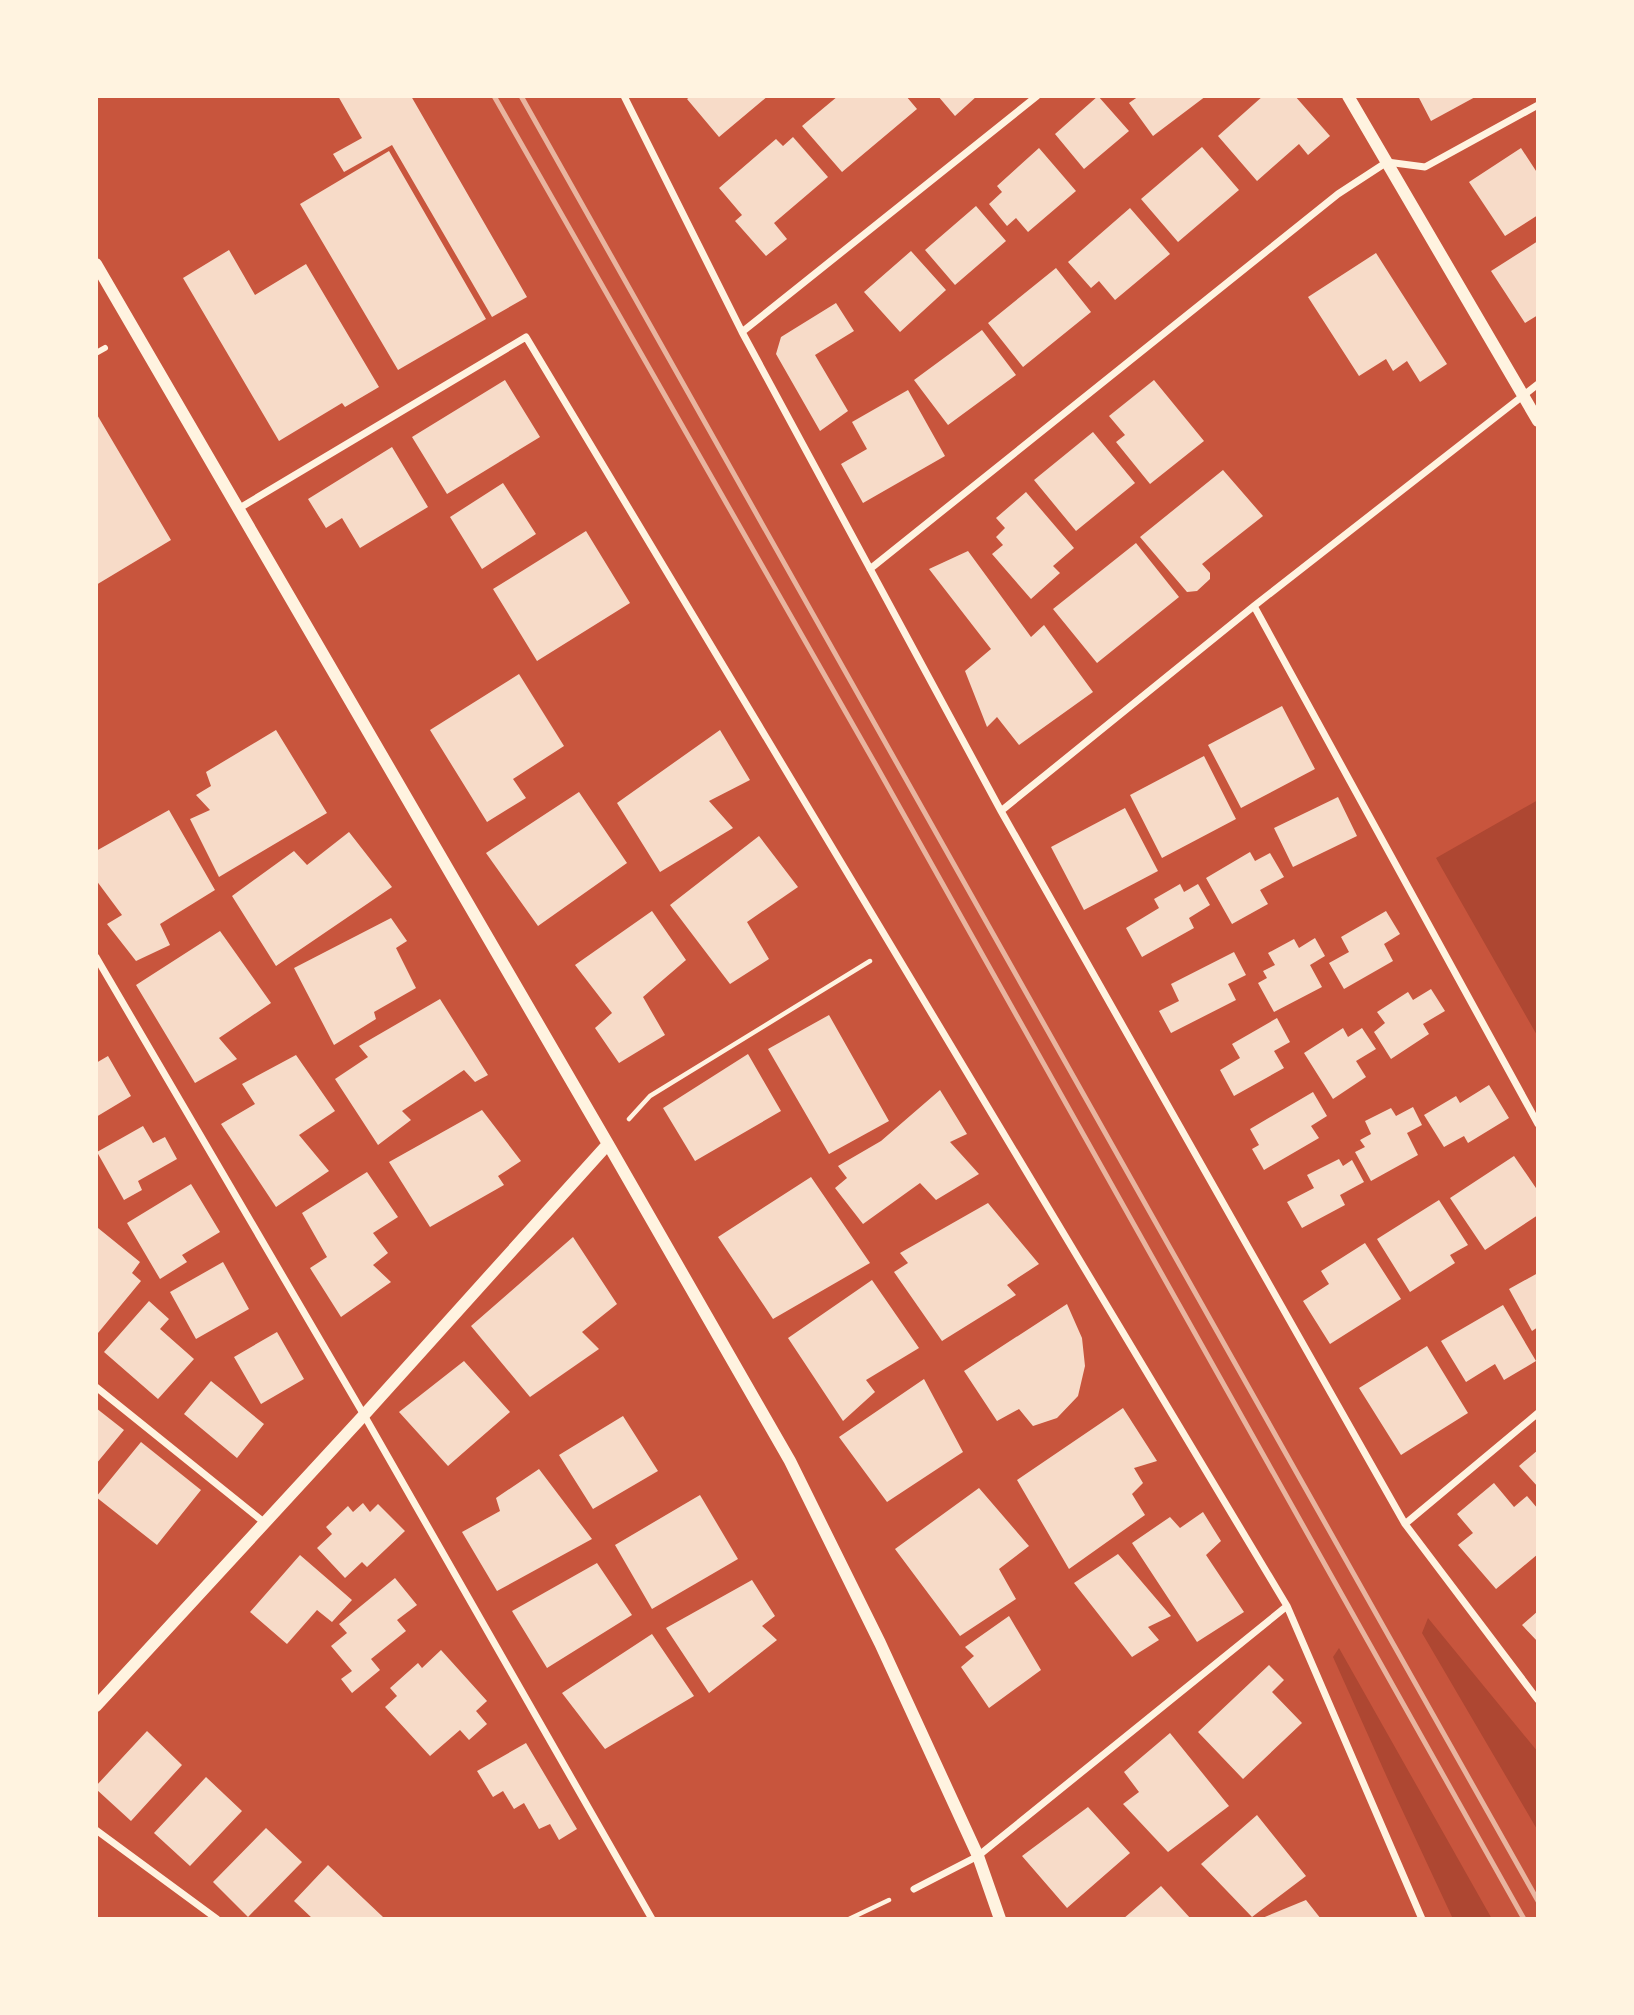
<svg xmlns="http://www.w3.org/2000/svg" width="1634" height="2015" viewBox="0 0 1634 2015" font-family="'Varela Round',sans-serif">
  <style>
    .green { fill: #ae4732 }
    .building { fill: #f7dbc8 }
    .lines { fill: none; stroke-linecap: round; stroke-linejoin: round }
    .path { stroke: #fff3e0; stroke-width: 4.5 }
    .pedestrian { stroke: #fff3e0; stroke-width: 6 }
    .minor { stroke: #fff3e0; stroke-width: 7 }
    .tertiary { stroke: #fff3e0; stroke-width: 12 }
    .rail { stroke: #e9b49f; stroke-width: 5 }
  </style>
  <rect width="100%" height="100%" fill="#c8553d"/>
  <path class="green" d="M1538,800V1037L1436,858Z
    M1428,1618L1538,1752V1831L1422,1633Z
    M1339,1648L1492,1919H1453L1390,1784L1333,1657Z"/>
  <path class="building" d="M338,96H411L527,297L492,317L392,145L344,172L333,154L362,138Z
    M691,96H768L719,137L687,99Z
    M838,96H906L917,109L842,172L802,126Z
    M938,96H977L955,116Z
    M1098,96L1129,131L1084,169L1055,134Z
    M1139,96H1206L1153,136L1129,103Z
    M1263,96H1295L1330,136L1308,155L1299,144L1257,181L1218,136Z
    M1418,96H1477L1431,121Z
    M793,137L828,177L774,223L787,239L766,256L735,221L742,215L719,188L776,139L783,146Z
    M1202,147L1239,190L1178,242L1141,199Z
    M1039,148L1076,191L1028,232L1016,218L1007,226L989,204L1002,192L997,186Z
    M1521,148L1538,174V215L1505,236L1469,182Z
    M389,151L486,319L398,370L300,204Z
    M976,206L1006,241L955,285L925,250Z
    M1130,208L1170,254L1115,300L1099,281L1091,288L1068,262Z
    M1538,241V315L1525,323L1491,271Z
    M229,250L255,295L306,264L379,387L345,407L342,403L279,441L183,278Z
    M911,251L946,290L900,332L864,292Z
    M1376,253L1447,364L1420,382L1407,361L1393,371L1386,359L1359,376L1308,297Z
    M1056,268L1091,312L1023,367L988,323Z
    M836,303L854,331L815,355L848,411L820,431L776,354L781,337Z
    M982,330L1016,375L948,425L914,380Z
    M505,380L540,437L447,494L412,437Z
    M1154,380L1204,441L1150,484L1116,442L1125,435L1109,416Z
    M908,390L945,456L863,503L841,464L867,449L852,422Z
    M96,413L171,540L96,585Z
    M1093,432L1135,483L1076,531L1034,480Z
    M392,447L428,507L360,548L342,518L326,528L308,499Z
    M1223,470L1263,516L1202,564L1210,573V579L1197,591L1187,592L1140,537Z
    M503,483L536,534L482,569L450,517Z
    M1026,492L1074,548L1053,566L1060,573L1031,599L992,554L1003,545L996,537L1005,528L996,518Z
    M586,531L630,603L537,661L493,589Z
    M1136,543L1179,597L1097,663L1053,609Z
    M968,551L1031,637L1044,625L1093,692L1019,745L997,717L987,727L965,671L991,649L929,569Z
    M519,674L564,746L513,779L526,798L487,822L430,730Z
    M1282,706L1315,769L1241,808L1208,745Z
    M276,730L327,813L219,877L190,819L210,810L196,795L211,786L206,772Z
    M720,730L750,780L709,801L733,828L660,872L617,803Z
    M1204,756L1236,819L1162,858L1130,795Z
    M579,792L627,863L538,926L486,853Z
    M1338,797L1357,836L1293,867L1274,828Z
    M1125,808L1158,871L1084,910L1051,847Z
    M169,810L215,890L160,924L170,945L136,961L107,924L122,915L96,880V851Z
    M349,832L392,887L276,966L232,896L294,851L307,865Z
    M759,836L798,887L747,922L769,959L730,984L670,905Z
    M1250,852L1255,861L1270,853L1284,877L1260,890L1268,904L1232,924L1206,878Z
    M1180,884L1184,892L1198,884L1210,905L1189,918L1194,928L1142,957L1126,928L1159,908L1154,899Z
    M652,911L686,960L643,997L665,1035L619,1063L595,1028L612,1013L575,965Z
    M1386,911L1400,934L1384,944L1393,961L1344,989L1329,963L1349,952L1341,937Z
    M391,918L407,941L396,948L416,988L374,1012L376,1019L334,1045L294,968Z
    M220,931L271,1003L219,1038L237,1059L195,1083L136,985Z
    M1315,938L1325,956L1310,965L1322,987L1274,1012L1258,983L1267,978L1263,971L1275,965L1268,953L1294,939L1299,948Z
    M1234,952L1246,975L1228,984L1236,1000L1171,1033L1159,1011L1179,1001L1171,984Z
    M1431,989L1445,1011L1423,1024L1429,1034L1391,1059L1374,1032L1385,1023L1377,1012L1408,992L1413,1000Z
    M440,999L488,1075L475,1082L464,1070L402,1111L411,1120L378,1145L335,1079L368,1057L359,1046Z
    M829,1015L889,1121L829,1154L768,1049Z
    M1277,1018L1290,1042L1274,1051L1284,1068L1234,1096L1220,1070L1240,1058L1232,1044Z
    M1343,1028L1348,1037L1362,1028L1376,1049L1356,1061L1366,1077L1333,1099L1304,1053Z
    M748,1054L781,1111L695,1161L663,1108Z
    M296,1055L335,1111L299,1135L329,1171L276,1207L221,1124L255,1104L242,1084Z
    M108,1056L131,1096L96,1117V1063Z
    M1489,1085L1509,1118L1468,1143L1464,1136L1444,1147L1424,1115L1456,1096L1460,1103Z
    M940,1090L967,1134L950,1142L979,1174L936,1200L920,1183L863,1224L835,1188L847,1178L838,1166L881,1141Z
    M1313,1092L1327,1116L1311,1126L1319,1138L1264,1170L1252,1149L1259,1145L1250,1129Z
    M1413,1107L1422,1125L1407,1133L1418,1155L1371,1181L1355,1152L1365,1147L1360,1140L1371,1134L1365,1121L1391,1108L1396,1116Z
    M482,1110L521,1161L498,1176L504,1185L430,1227L389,1162Z
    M143,1126L153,1143L165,1137L177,1159L138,1181L142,1190L124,1200L97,1152Z
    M1514,1156L1538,1191V1215L1485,1250L1450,1198Z
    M1339,1159L1343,1166L1352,1160L1364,1182L1340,1195L1345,1205L1302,1228L1287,1202L1314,1188L1307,1175Z
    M367,1172L398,1217L373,1233L388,1253L373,1265L391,1282L341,1317L310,1268L327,1257L302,1213Z
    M811,1177L870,1263L773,1319L718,1237Z
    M191,1184L220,1232L182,1255L187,1262L160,1279L127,1223Z
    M1439,1200L1468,1245L1450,1255L1455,1263L1410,1292L1377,1239Z
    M988,1203L1039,1264L1007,1285L1016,1295L942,1341L894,1272L908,1263L900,1253Z
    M98,1228L140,1262L132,1273L141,1281L98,1333L96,1331V1231Z
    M573,1237L617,1304L582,1332L599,1349L530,1397L471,1326Z
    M1365,1243L1401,1299L1330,1344L1303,1301L1329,1284L1321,1271Z
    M223,1262L249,1309L196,1339L170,1292Z
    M1538,1273V1327L1532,1331L1509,1289Z
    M872,1280L919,1348L866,1380L875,1392L843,1421L788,1338Z
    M149,1301L169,1319L160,1329L194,1359L158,1399L104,1352Z
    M1067,1304L1082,1338L1085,1366L1078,1396L1057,1418L1033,1426L1019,1409L997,1421L964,1371Z
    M1503,1305L1536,1361L1504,1380L1495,1364L1466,1382L1441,1341Z
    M277,1332L304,1379L261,1404L234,1357Z
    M1427,1346L1468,1413L1401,1455L1359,1388Z
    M464,1361L510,1412L448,1466L399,1412Z
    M924,1379L963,1452L887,1502L839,1437Z
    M211,1381L264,1424L237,1458L184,1414Z
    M96,1408L124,1430L96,1464Z
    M1123,1408L1157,1461L1134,1468L1143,1483L1132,1494L1145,1515L1069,1569L1017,1480Z
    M623,1416L658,1471L593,1509L559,1455Z
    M141,1442L201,1490L157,1545L96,1497Z
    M1538,1450V1487L1519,1466Z
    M539,1469L592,1539L497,1591L462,1532L500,1511L496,1498Z
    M1494,1483L1514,1507L1527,1496L1538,1509V1554L1496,1589L1458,1545L1473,1533L1457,1514Z
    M979,1488L1029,1546L999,1569L1016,1599L960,1636L895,1549Z
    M700,1495L738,1559L652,1609L615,1545Z
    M363,1503L370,1512L378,1504L405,1531L367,1567L362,1562L345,1578L317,1548L332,1534L326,1527L348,1506L353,1512Z
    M1203,1512L1221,1541L1206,1555L1244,1612L1197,1642L1132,1543L1170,1517L1180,1528Z
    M1118,1554L1171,1616L1148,1627L1159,1640L1132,1657L1074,1583Z
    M300,1555L352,1600L332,1622L317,1610L287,1644L250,1612Z
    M597,1563L632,1615L547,1668L512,1611Z
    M395,1578L417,1605L397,1620L406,1631L371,1659L380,1670L352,1693L341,1679L352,1671L331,1646L347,1633L339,1624Z
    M752,1580L775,1616L762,1626L777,1640L709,1693L666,1628Z
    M1538,1611V1642L1522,1625Z
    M1009,1616L1041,1670L989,1708L961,1667L974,1656L965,1647Z
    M652,1634L694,1696L605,1749L562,1693Z
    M441,1650L487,1701L476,1711L487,1724L469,1740L460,1730L430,1756L385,1707L397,1696L390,1688L418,1663L422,1668Z
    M1269,1665L1284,1680L1272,1692L1302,1723L1243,1779L1198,1732Z
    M147,1731L182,1765L131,1821L96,1789V1786Z
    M1170,1733L1229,1806L1168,1852L1123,1804L1139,1792L1124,1772Z
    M526,1743L577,1829L559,1840L550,1824L539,1829L524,1803L514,1809L503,1791L493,1797L477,1771Z
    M206,1777L242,1811L190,1866L154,1833Z
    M1088,1807L1130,1853L1067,1908L1022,1856Z
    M1257,1815L1306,1876L1252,1917L1201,1864Z
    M266,1828L302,1862L248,1917L213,1882Z
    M328,1865L383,1917L382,1919H313L294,1901Z
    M1161,1886L1191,1919H1123Z
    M1306,1900L1321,1919H1260Z"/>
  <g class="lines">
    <path class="path" d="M629,1119L650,1096L870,961
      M849,1919L889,1900"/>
    <path class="pedestrian" d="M96,353L105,348"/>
    <path class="minor" d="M624,96L742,332L1001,811L1405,1524L1538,1700
      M742,332L1037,96
      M238,509L526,337L1287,1606L1422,1919
      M870,569L1338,194L1387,162L1425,167L1538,105
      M1254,606L1538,1124
      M1001,811L1254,606L1538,384
      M96,957L364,1415L652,1919
      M96,1387L265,1523
      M1405,1524L1538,1413
      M96,1830L217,1919
      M914,1889L978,1856L1287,1606"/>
    <path class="tertiary" d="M1348,96L1538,421
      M96,264L608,1144L790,1461L880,1643L978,1856L1000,1919
      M96,1706L364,1415L608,1144"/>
    <path class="rail" d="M494,96L877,767L1524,1919
      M521,96L1538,1901"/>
  </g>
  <rect width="1634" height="2015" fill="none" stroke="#fff3e0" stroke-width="196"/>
</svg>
